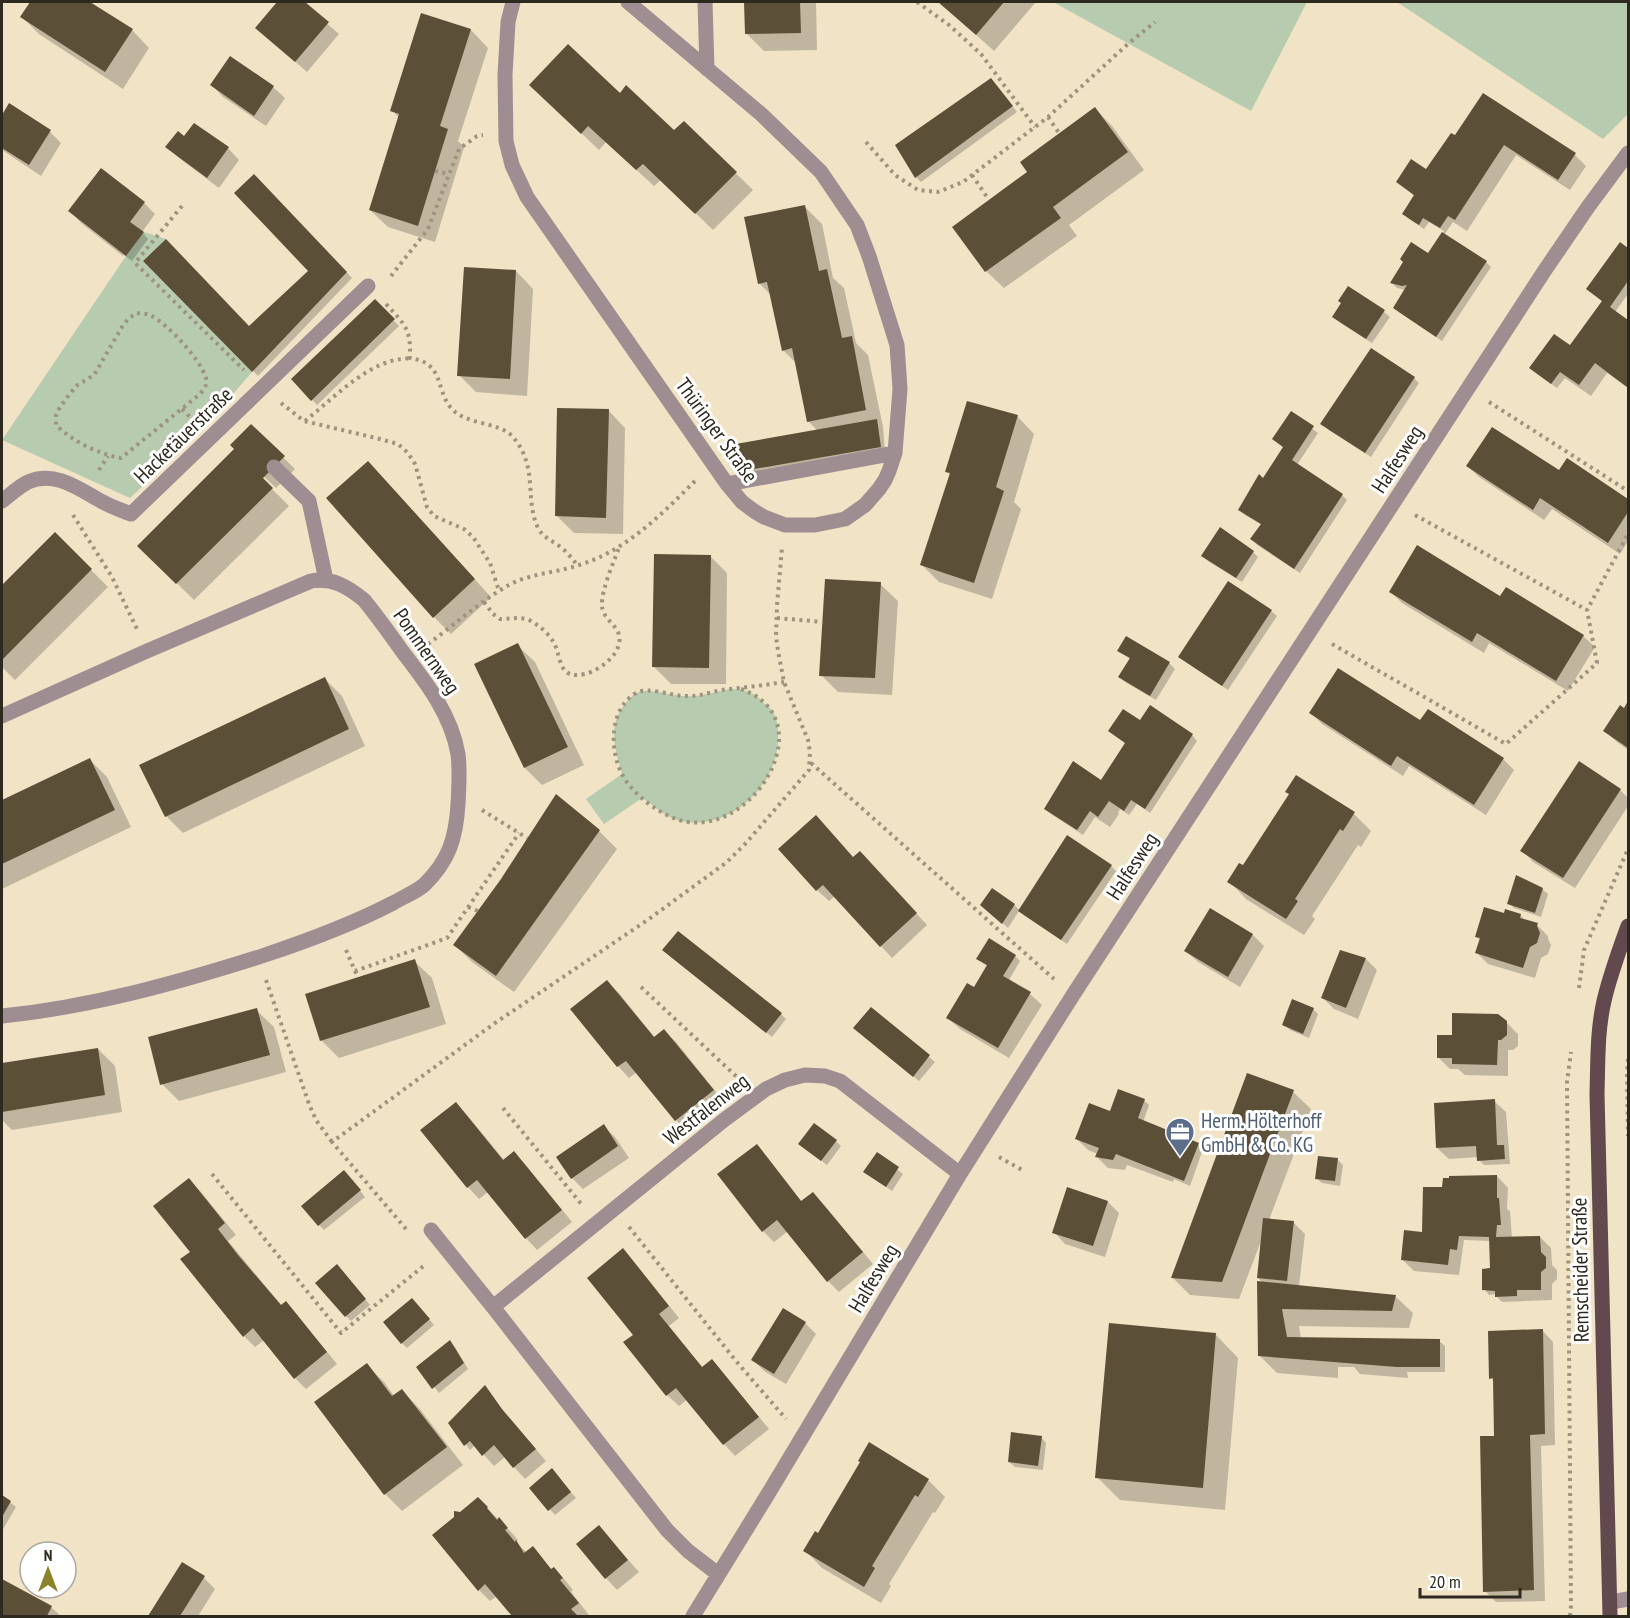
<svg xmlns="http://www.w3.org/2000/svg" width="1630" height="1618" viewBox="0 0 1630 1618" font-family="'PT Sans Narrow',sans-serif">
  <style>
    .green { fill: #b7cbae }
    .shadow { fill: #0003 }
    .building { fill: #5b5037 }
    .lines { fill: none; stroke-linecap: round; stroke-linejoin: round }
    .path { stroke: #9d937e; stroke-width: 4; stroke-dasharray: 3 4.5; stroke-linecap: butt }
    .minor { stroke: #9e8e91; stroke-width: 15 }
    .major { stroke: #62494d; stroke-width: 15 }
    .labels { text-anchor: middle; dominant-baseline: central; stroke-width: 6; stroke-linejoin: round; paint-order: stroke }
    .street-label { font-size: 21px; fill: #2e291e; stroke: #fff }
    .service-label { font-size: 21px; fill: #4e5e75; stroke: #fff; text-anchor: start }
  </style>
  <rect width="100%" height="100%" fill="#f0e3c6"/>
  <path class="green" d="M1053,2H1307L1251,111Z
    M1397,2H1628V114L1603,139Z
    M144,232L166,239L143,261L252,372L202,430L130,498L2,440L126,256Z
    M730,689C743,689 754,692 763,702C766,705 771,708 773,712C777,718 778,727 778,734C781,784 728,835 677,820C664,816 653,805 642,798L604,824L586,799L622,774C615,749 607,726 625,704C629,699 633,694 639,692C650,688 672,696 685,696C700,697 715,692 730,689Z"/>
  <path class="shadow" d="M32,2H87L132,30L149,48L123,89L39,34L22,17Z
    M279,2H302L339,34L307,72L257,28Z
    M746,2H816L817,50L764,51L747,34Z
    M940,2H1036L994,51Z
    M471,30L488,48L458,141L464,147L435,242L388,227L370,210L399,118L392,110Z
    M230,58L273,87L285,98L266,126L223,97L212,85Z
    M991,79L1017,112L921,182L916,177Z
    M620,95L674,132L684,123L753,190L713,230L661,180L654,186L606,142L599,150L549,102Z
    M9,105L50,132L61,143L41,176L2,150V117Z
    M1095,109L1112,126L1144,170L1069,225L1077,236L1004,288L986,271L954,227L1030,172Z
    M195,125L228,148L239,160L219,188L179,158L167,147L185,138Z
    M1451,135L1575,155L1586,166L1570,190L1516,155L1467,231L1453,222L1444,235L1486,262L1491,267L1442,341L1400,313L1394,308L1406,290L1397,288L1392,283L1428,255L1444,231L1429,222L1424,229L1409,219L1404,214L1414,196L1398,181L1427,171Z
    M254,176L352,278L258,376L145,261L249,328L310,271Z
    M144,203L155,214L142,232L148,239L132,261L124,255L123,256L81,223L70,211Z
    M804,206L822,224L833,278L844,288L856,343L868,355L883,427L885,452L744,477L738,471L818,431L808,421L796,363L783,350L772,296L759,283Z
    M1620,244L1628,250V294L1615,312L1628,322V388L1607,373L1591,396L1565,378L1557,388L1536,373L1570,347L1603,302L1588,289Z
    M516,271L533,289L527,396L476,392L459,375Z
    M1348,288L1384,312L1390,317L1372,343L1339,322L1334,317L1343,303Z
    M375,301L399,326L317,405L293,379Z
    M1414,378L1419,383L1371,457L1327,429Z
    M608,410L625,428L623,534L574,533L557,516Z
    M1291,413L1318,433L1297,465L1342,495L1347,500L1300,573L1257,545L1252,539L1262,525L1245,515L1239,509L1264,480L1284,448L1274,439Z
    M1017,416L1034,434L1014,502L1021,509L992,599L939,582L922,565L951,475L947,472Z
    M251,426L295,469L276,488L258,471L256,473L289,506L194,600L139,546L236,449Z
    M1567,461L1628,501V541L1620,554L1552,509L1544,520L1479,477L1468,466L1559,472Z
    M368,463L491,597L451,634L434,617Z
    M55,534L108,587L15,680L2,667V588Z
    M1253,552L1258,557L1242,582L1208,561L1203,556Z
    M710,556L727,573L726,684H671L654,667Z
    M880,584L898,601L892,695L838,692L821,675Z
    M1391,592L1501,598L1583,636L1595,647L1568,691L1489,643L1484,653L1402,603Z
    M1271,611L1277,616L1228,690L1186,662L1180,657Z
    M1126,638L1169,663L1175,669L1156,700L1125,682L1120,677L1130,659L1119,651Z
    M517,645L535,662L584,765L542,785L525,768L476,665Z
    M325,679L342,696L365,746L183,833L166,816Z
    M1628,704V750L1617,742L1605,731Z
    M1311,713L1421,722L1503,759L1514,770L1486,815L1409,766L1403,776L1322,724Z
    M1141,722L1192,735L1197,741L1150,813L1137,804L1129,815L1120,809L1118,813L1119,814L1110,827L1095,817L1083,835L1051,814L1046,809L1100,782L1127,744L1110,731Z
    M90,760L107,777L131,827L2,889V802Z
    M1579,763L1620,790L1628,798V806L1575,888L1533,862L1522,850Z
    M1296,777L1354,814L1371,831L1361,847L1358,845L1312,916L1315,919L1304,935L1246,899L1229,881L1243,867L1290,795L1287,792Z
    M556,797L599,831L617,849L514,992L472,962L455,945L502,880Z
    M854,858L871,865L927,925L892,958L835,896L829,901L817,890Z
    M1111,866L1116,871L1067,944L1025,916L1019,911L1008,928L982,905H1014L1020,910Z
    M1542,889L1548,894L1541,917L1514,908L1509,903Z
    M1210,910L1253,935L1264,946L1240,987L1198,962L1186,951Z
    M1505,915H1520L1527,922L1537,925L1548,936V939L1551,945L1548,954L1541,958L1535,978L1488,964L1477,953L1481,941L1476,936Z
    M669,955L781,1014L786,1019L772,1037Z
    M1015,956L1020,961L1009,980L1030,994L1042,1005L1009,1058L960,1029L948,1018L975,989L988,967L978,959Z
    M1366,959L1377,970L1358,1019L1334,1009L1323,998Z
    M414,961L432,978L446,1024L339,1058L322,1041L307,995Z
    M607,982L619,993L655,1038L664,1031L676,1042L724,1102L687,1132L676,1120L637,1072L629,1078L618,1066L572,1010Z
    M871,1009L935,1062L919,1081L861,1033Z
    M1313,1009L1318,1014L1309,1038L1290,1030L1284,1025Z
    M256,1010L274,1027L286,1072L179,1101L162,1084Z
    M1506,1022L1518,1034V1046L1513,1050H1508V1076L1465,1075L1458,1069H1450L1438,1057L1453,1037Z
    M98,1049L115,1066L122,1112L12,1130L2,1120V1065Z
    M1293,1092L1311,1109L1269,1220L1293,1222L1305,1234L1299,1286L1395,1296L1413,1313L1409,1328L1299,1326L1301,1339L1439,1341L1445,1346V1372H1407L1408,1378L1360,1374L1354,1367H1338V1378L1277,1373L1260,1356L1263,1283L1258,1278L1261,1241L1239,1299L1190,1295L1173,1278Z
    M1144,1100L1149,1105L1143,1122L1198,1144L1203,1149L1190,1186L1174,1179L1173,1182L1127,1165L1125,1170L1108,1168L1097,1157L1098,1154L1088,1150L1077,1139Z
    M1494,1101L1506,1112L1510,1164L1484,1165L1479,1160L1478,1157L1449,1159L1437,1148Z
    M456,1104L467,1115L504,1160L514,1153L525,1164L572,1222L537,1250L526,1238L488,1192L479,1199L468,1187L422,1131Z
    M603,1126L615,1137L629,1158L583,1189L572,1178Z
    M836,1141L841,1146L827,1165L800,1144Z
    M757,1146L768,1158L802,1202L813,1194L824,1205L873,1264L839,1292L828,1281L788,1231L774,1242L763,1231Z
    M877,1154L903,1174L892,1191L865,1172Z
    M1338,1160L1343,1165L1340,1186L1322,1183L1316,1178Z
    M1497,1176L1508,1188L1507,1209L1510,1211L1512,1238L1540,1237L1551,1248L1552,1265L1557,1270V1279L1552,1284V1300L1502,1302L1497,1297L1496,1294L1489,1295L1484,1289L1492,1270L1491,1241L1464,1240L1459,1275L1414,1271L1403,1260L1424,1234L1444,1188Z
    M349,1177L365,1197L324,1230L319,1225Z
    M189,1180L200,1191L236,1235L228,1241L282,1306L297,1315L337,1364L306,1389L295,1378L264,1340L255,1347L244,1336L192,1252Z
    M1108,1202L1119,1213L1105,1257L1065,1244L1054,1232Z
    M623,1250L634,1262L679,1318L669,1326L703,1368L712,1361L723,1373L769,1429L735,1456L724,1444L688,1399L679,1406L667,1395L635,1335Z
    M342,1271L370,1305L351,1321L346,1316Z
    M417,1305L434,1325L407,1348L402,1343Z
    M805,1323L816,1334L786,1384L764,1371L753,1360Z
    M1542,1330L1553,1342L1555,1445L1541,1446L1545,1601L1496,1602L1485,1591L1496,1437L1494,1382L1491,1378Z
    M1216,1335L1238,1358L1225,1510L1120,1500L1097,1477Z
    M450,1342L455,1347L468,1369L439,1393L419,1367Z
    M366,1365L384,1382L394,1396L402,1391L419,1408L463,1465L402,1511L385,1494Z
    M507,1416L546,1461L525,1479L505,1457L494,1466L475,1445L470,1450L450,1423Z
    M1041,1437L1046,1443L1043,1470L1015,1467L1009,1462Z
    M862,1463L928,1480L945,1497L935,1513L933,1512L889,1584L891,1586L881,1603L822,1568L805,1550L818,1535Z
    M557,1476L576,1498L555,1515L531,1488Z
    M2,1496L16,1507L2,1531Z
    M478,1499L510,1531L518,1540L516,1542L527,1553L533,1548L552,1570L554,1569L565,1580L573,1590L571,1592L589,1615L587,1616H514L497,1596L490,1601L479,1590L461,1513Z
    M599,1527L639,1572L617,1590L606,1578L578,1545Z
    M182,1564L204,1578L215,1589L198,1616H150Z
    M2,1580L52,1608L61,1616H2Z"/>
  <path class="building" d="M30,2H90L133,29L105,72L20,17Z
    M277,2H305L329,22L295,62L255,28Z
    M744,2H800L801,33L745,34Z
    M938,2H1004L976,35Z
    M421,13L471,29L440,126L448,129L418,226L369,210L399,114L390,111Z
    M568,44L620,93L626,85L674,130L684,121L737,172L695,214L643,164L636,170L588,126L581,134L529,85Z
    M230,56L274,86L254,116L210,85Z
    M991,78L1013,106L915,178L895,145Z
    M1483,93L1576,153L1558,180L1504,145L1455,220L1448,216L1440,228L1423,218L1419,225L1402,214L1414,195L1396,182L1411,159L1426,169L1451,133L1455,135Z
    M9,103L51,130L29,165L2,148V115Z
    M1095,107L1128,152L1053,207L1061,218L985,272L952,227L1027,172L1020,162Z
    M194,123L229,147L207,178L165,147L178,131L184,136Z
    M101,168L145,202L130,222L144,232L126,256L68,211Z
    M254,174L347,272L252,372L143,261L166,239L249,326L308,271L234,193Z
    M805,205L819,271L827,269L842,338L852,336L866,410L807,422L792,348L782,351L767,282L758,284L744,217Z
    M1442,232L1487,261L1436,337L1393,308L1407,285L1402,286L1390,283L1403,262L1400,259L1411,242L1428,253Z
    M1620,242L1628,248V281L1610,307L1628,320V351L1627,353L1628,354V386L1627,387L1595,363L1579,385L1560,372L1551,384L1529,368L1554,334L1570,345L1602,301L1586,289Z
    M464,267L516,270L510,379L457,376Z
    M1348,286L1385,310L1366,339L1332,317L1341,303L1338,301Z
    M375,299L395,319L311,401L291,379Z
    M1371,348L1415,377L1365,453L1320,424Z
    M967,401L1018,415L996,487L1004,491L974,583L920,565L950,473L945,472Z
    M557,408L609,409L606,518L555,516Z
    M1291,411L1314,426L1292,460L1343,494L1294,569L1250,539L1261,524L1238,510L1259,474L1263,478L1283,447L1272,439Z
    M877,419L881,447L737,472L730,445Z
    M251,424L285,456L263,478L273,488L176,584L137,546L234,449L230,445Z
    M1492,427L1559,470L1567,458L1628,499V512L1608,543L1540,498L1533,510L1466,466Z
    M368,461L475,579L433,618L326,498Z
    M1220,527L1254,551L1236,578L1201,556Z
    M55,532L92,569L2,660V585Z
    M1417,545L1500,596L1506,587L1584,635L1556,681L1477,633L1472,642L1389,592Z
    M654,554L711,555L709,668L652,667Z
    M825,579L881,582L875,678L819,676Z
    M1228,581L1272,610L1222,686L1178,657Z
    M1126,636L1170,662L1150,696L1118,677L1130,658L1117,651Z
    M518,643L568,747L524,768L474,664Z
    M1338,668L1420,720L1428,709L1504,758L1474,805L1397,756L1391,766L1309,713Z
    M325,677L349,729L165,817L139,765Z
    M1628,701V748L1603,731L1620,705L1624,708Z
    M1150,705L1193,734L1145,809L1131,800L1124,811L1109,801L1098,817L1090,811L1077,830L1044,809L1073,761L1101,780L1125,743L1108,731L1123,709L1140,720Z
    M90,758L115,810L2,864V800Z
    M1579,761L1621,789L1563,878L1520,851Z
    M1296,775L1355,812L1343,831L1340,829L1295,899L1298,901L1286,919L1227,882L1239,863L1243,865L1289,794L1285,792Z
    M556,794L600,830L496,976L453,945L501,879Z
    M816,815L853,857L860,851L917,913L880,947L823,885L816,891L778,849Z
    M1067,835L1112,865L1061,940L1018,911Z
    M1516,875L1543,888L1535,913L1507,904Z
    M992,888L1015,904L1002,924L980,905Z
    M1484,907L1504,913L1505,909L1521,914L1520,918L1538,923L1537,926L1540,933L1537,943L1530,947L1523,968L1475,953L1480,938L1475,937Z
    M1210,908L1253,934L1228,977L1184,951Z
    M678,931L782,1013L766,1033L662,950Z
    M989,938L1016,955L1003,976L1031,992L998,1048L946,1018L967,983L974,987L987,965L976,959Z
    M1340,950L1366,958L1346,1008L1321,998Z
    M415,959L430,1007L320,1041L305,994Z
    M607,980L654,1037L664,1029L714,1090L675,1121L626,1061L617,1067L570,1009Z
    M1292,999L1314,1008L1303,1034L1282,1025Z
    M871,1007L930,1055L913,1077L853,1028Z
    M257,1008L270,1055L160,1085L148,1037Z
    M1452,1013L1498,1014L1507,1021V1035L1501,1040H1498L1497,1065L1452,1064V1058H1437V1035H1452Z
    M98,1048L105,1095L2,1112V1063Z
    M1247,1073L1294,1090L1222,1282L1171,1278Z
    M1118,1089L1145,1099L1138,1118L1199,1143L1184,1181L1116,1154L1113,1160L1095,1157L1099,1148L1075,1139L1089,1103L1110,1111Z
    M1495,1099L1497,1145H1504L1505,1159L1477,1161L1476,1146L1436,1148L1434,1103Z
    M456,1102L503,1160L514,1151L562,1210L525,1239L477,1180L467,1188L420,1130Z
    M814,1123L837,1140L821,1161L798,1144Z
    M604,1124L618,1146L571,1179L556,1157Z
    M757,1144L801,1201L813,1192L863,1252L827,1282L777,1220L762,1232L717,1174Z
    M877,1152L899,1167L886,1187L863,1172Z
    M1318,1156L1338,1158L1335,1181L1315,1179Z
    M344,1170L361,1190L318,1226L301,1206Z
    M1497,1175V1198H1499L1501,1225H1497L1496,1237L1540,1236L1541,1252L1546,1257V1268L1541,1272V1290H1517V1296L1495,1297V1291L1482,1290V1269L1490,1268L1489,1237L1459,1236L1457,1250L1450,1249L1448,1265L1401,1260L1404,1230L1422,1232L1423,1187H1442L1443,1178H1449V1176Z
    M189,1178L225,1223L218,1229L238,1255L281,1305L286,1301L327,1352L294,1379L253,1328L243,1337L180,1259L190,1252L153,1206Z
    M1067,1187L1108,1201L1093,1246L1052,1233Z
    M1263,1218L1294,1221L1287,1281L1257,1278Z
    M623,1248L669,1306L659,1314L702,1367L712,1359L759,1417L723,1445L676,1388L666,1396L623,1342L633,1335L587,1278Z
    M337,1264L366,1299L345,1317L315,1283Z
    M1257,1281L1396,1295L1392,1311L1282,1309L1287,1337L1440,1339V1367H1397L1258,1356Z
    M412,1298L430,1319L401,1344L383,1322Z
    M783,1308L806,1322L774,1374L751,1360Z
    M1109,1323L1216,1333L1203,1488L1095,1478Z
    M1543,1329L1545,1434L1530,1435L1534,1590L1483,1592L1480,1436H1494L1493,1378L1489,1379L1488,1331Z
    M450,1340L464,1363L432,1389L416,1367Z
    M367,1363L392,1396L402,1389L447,1447L384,1495L314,1402Z
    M485,1385L502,1409L536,1449L513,1468L494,1445L482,1456L470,1441L464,1446L448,1423Z
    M1011,1432L1042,1436L1038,1466L1008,1462Z
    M869,1442L929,1479L918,1497L915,1495L872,1566L875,1568L864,1587L803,1551L815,1531L818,1533L860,1462L858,1461Z
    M552,1468L571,1492L548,1511L529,1488Z
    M2,1495L11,1501L2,1517Z
    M478,1497L488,1507L487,1508L497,1520L499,1517L508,1528L505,1530L515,1542L516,1540L524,1553L533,1546L551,1569L554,1567L563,1578L560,1580L579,1603L571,1609L578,1616H512L485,1584L478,1591L432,1535L454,1517V1511L460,1512Z
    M599,1525L628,1560L605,1579L576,1544Z
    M182,1562L205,1576L180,1616H148Z
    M2,1579L52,1606L47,1616H2Z"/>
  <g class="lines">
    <path class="path" d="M917,2L949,25L981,54L1035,127
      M1048,117L1059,133
      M866,142L895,175L918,190L938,192L963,182L1048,117L1129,43L1155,22
      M435,171L449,174
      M972,175L989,200
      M182,206L135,263L244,370
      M391,276L428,229L459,149L477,136L483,135
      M386,304C405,325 411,328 410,358C445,363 435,389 451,408C467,426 499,421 513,437C539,468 524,498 538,528C544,539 554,541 563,549C568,553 573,560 578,566
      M137,313C141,314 146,313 150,315C168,324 200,359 206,378C208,384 204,389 200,394L121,458C98,454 72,441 56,425V415L60,407L76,386L94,375L122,327L129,318Z
      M1489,402L1628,491
      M281,403L304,421L376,438L398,444L408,453L415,464L427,507L434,516L464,529L473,537L490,563L499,591
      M182,409L193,420
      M305,421C330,401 360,370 391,361C398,359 404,359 410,358
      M99,470L108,456
      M73,515L112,577L137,629
      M1415,515L1587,610
      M484,602L493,614L500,619C511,619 521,616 531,621C540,626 549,634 554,643C562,659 558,680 585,674C601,670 626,651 618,632C613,622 602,617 602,605C601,591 614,561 619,548
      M777,618L823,622
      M428,644C454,625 482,600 509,585C531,573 556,573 579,565C626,551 662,514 696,480
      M1332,644L1506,744L1597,663L1587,610L1628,534
      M741,689C823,718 757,832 688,822C665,819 634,796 623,776C609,751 609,709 636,693C647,686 672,696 685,696C701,697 715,690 730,689C748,687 766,685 784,682
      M811,763L1054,979
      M482,810L527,838
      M468,907L478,911
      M346,950L355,971L447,938L519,833
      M355,971L358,977
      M266,980L309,1104L316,1120L332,1142
      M641,987L739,1079
      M1579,988L1584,950L1628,849
      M1628,1059L1627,1073L1628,1136
      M503,1108L582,1205
      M999,1157L1022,1170
      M212,1174L341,1333L426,1264
      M629,1227L736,1361L786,1419
      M406,1229L332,1142L495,1023L649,919L727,862L746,843L809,770L810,752L808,740L784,682L778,651L776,636L777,605L782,548
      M1570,1616L1571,1606L1567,1082L1571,1052"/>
    <path class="minor" d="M513,2L508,22L505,75L506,141L512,165L527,197L727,484L742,502L754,511L764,517L785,525H815L845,519L865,505L879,489L885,480L889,471L895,453L900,389L897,345L869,256L857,225L821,172L761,114L628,2
      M705,2L707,69
      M274,467L309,501L326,580
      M727,484L895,453
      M2,501C10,495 18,487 28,482C55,470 79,489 101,501C111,507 121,510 131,514L368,286
      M2,716L147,651L311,581C332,577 348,587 364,600C377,616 390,634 402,651C426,682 451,714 458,754C460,770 459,787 458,804C456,838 449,861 424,885C416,892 403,897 393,903C351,925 307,941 262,956C177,983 91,1007 2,1016
      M431,1230L493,1307
      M718,1574L688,1551L667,1530L493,1307L724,1120L766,1089L785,1080L805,1075L825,1076L840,1081L960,1174
      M1611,1602L1628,1599
      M693,1616L768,1494L960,1174L1073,995L1545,270L1588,207L1628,153"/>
    <path class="major" d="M1610,1616L1597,1094C1598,1063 1597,1031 1604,1001C1610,975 1619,951 1628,926"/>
  </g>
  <defs>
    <g id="office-pin" transform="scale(1.5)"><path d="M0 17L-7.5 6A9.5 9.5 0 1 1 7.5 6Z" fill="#5c6f8a" stroke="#fff"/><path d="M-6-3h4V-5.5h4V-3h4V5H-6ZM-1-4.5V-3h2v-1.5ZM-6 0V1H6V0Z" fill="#fff"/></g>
  </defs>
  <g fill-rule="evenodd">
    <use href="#office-pin" x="1180" y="1132"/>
  </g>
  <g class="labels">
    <g class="street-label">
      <text transform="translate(717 430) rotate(54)">Thüringer Straße</text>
      <text transform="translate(183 435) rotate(-44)">Hacketäuerstraße</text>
      <text transform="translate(1397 459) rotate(-57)">Halfesweg</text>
      <text transform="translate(427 651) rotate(55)">Pommernweg</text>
      <text transform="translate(1132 866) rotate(-57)">Halfesweg</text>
      <text transform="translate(706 1109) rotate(-38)">Westfalenweg</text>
      <text transform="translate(1580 1270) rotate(-91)">Remscheider Straße</text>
      <text transform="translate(873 1278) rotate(-59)">Halfesweg</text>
    </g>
    <g class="service-label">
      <text x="1201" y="1120">Herm. Hölterhoff<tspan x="1201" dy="24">GmbH &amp; Co. KG</tspan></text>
    </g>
  </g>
  <rect width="1630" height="1618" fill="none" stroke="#2e291e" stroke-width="6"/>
  <g transform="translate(48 1570)"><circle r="28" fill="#ffffff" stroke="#aba9a5" stroke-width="1.5"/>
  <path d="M0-4.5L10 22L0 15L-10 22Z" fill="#8c8229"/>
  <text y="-9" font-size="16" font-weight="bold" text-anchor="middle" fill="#2e291e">N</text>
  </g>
  <path d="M1420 1588v9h100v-9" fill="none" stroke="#2e291e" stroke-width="3"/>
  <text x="1429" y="1588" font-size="18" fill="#2e291e" stroke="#ffffff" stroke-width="4.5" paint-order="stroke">20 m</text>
</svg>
